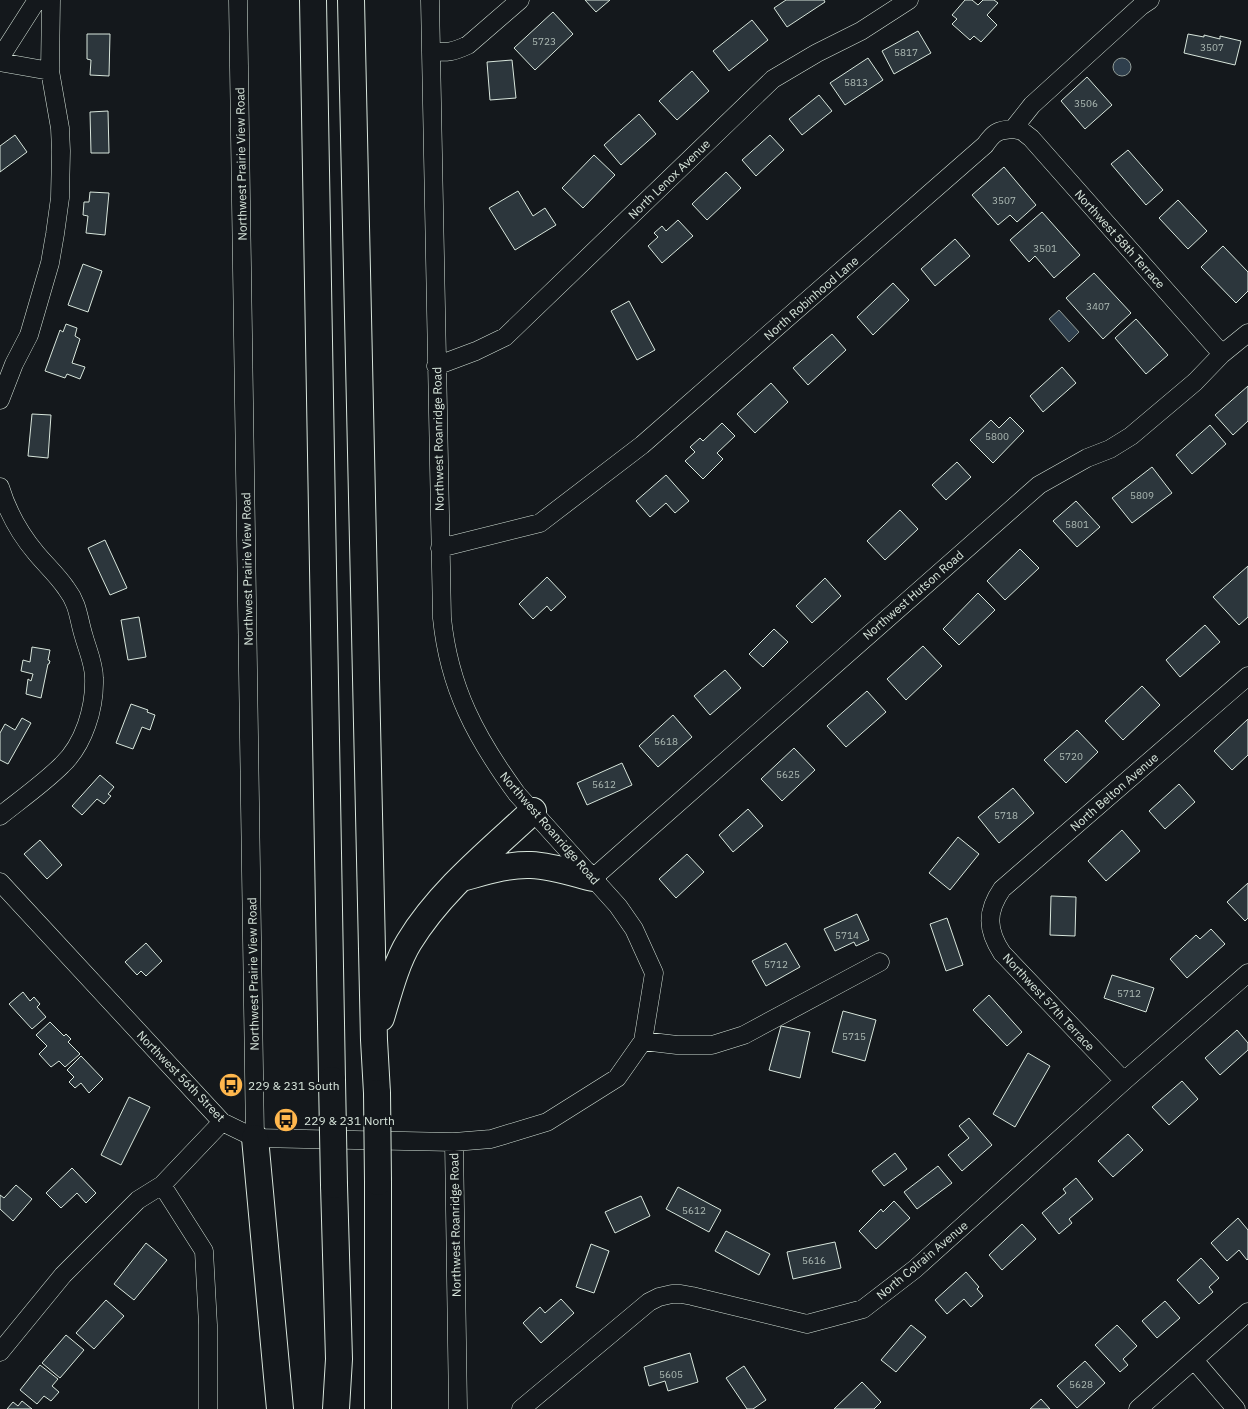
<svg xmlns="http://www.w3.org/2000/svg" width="1248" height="1409" viewBox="0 0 1248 1409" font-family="'IBM Plex Sans',sans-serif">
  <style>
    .water { fill: #2f3f4d; stroke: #939e99 }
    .building { fill: #2c363c; stroke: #d8e6dc }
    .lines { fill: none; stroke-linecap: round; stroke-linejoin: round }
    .minor-casing { stroke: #d8e6dc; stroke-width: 19 }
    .highway-casing { stroke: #d8e6dc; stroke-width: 28 }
    .minor { stroke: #14181c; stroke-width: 18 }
    .highway { stroke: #14181c; stroke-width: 26 }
    .highway-bridge-casing { stroke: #d8e6dc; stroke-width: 28; stroke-linecap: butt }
    .highway-bridge { stroke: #14181c; stroke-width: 26 }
    .labels { text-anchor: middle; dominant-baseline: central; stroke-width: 4; stroke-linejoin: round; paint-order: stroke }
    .number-label { font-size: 10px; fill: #adbab4 }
    .street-label { font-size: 12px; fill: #d8e6dc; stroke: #14181c }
    .poi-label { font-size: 12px; fill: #d8e6dc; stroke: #14181c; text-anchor: start }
  </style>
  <rect width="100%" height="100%" fill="#14181c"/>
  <path class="water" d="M1113 67a9 9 0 1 1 18 0a9 9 0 1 1-18 0Z
    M1059,310L1079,332L1069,342L1049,319Z"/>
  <path class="building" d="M585,0H610L596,12Z
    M786,0H824L825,2L787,27L774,8Z
    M965,0H972L978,5L983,0H994L998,3L987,15L997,25L981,42L974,36L970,40L952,24L957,19L952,15Z
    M553,12L573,34L535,70L514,48Z
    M752,20L768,40L729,71L713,51Z
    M918,31L931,53L894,74L882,51Z
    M87,34H110L109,76L90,75L91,60L87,59Z
    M1188,34L1204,37V35L1220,39V36L1241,41L1235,65L1184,53Z
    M868,58L883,80L845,105L830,83Z
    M512,60L516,98L490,100L487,62Z
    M692,71L709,91L677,120L659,101Z
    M1087,77L1112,105L1085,129L1061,101Z
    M819,95L832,111L802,135L789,119Z
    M108,111L109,153H91L90,112Z
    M639,114L656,134L621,165L604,145Z
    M15,135L27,152L0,172V146Z
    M770,135L784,150L756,176L742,160Z
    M1128,150L1163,190L1146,205L1111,164Z
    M594,155L615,175L583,208L562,188Z
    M1004,167L1036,205L1017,222L1010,215L998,225L972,195Z
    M726,172L741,188L707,220L692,204Z
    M518,191L533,216L545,208L556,225L515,250L489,208Z
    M90,192L109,193L105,235L86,233L88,216L83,215L84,202H89Z
    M1178,200L1207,231L1188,249L1159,218Z
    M1042,212L1080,255L1054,278L1035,256L1029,262L1010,240Z
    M678,220L693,236L662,263L648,246L658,237L654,233L662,226L666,231Z
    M955,239L970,256L935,286L921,269Z
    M1223,246L1248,272V291L1236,303L1201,267Z
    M83,264L102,271L88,312L68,305Z
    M1094,273L1131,313L1103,339L1066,298Z
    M893,283L909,300L873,335L857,317Z
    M629,301L655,350L637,360L611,311Z
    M1136,319L1168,355L1146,374L1115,338Z
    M66,324L77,328L75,336L80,339L72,363L85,367L80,379L67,374L65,378L45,371L60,330L63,332Z
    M832,334L846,350L808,385L793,368Z
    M1062,367L1076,383L1043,412L1030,396Z
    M771,383L788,402L755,433L737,414Z
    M1248,386V421L1233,435L1215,415Z
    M32,414L51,415L48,458L28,456Z
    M1010,417L1024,431L993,463L970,440L991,420L999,428Z
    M722,423L735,436L717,453L723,459L703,479L685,461L695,452L690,447L700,438L703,441Z
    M1210,425L1226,444L1192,474L1176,455Z
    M957,462L971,477L946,500L932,485Z
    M1152,467L1172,493L1132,523L1112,498Z
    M666,475L689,501L675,513L666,503L650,517L636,501Z
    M1076,501L1100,527L1077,547L1053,521Z
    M900,510L918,529L885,560L867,541Z
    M105,540L127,588L110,595L88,548Z
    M1020,549L1039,568L1005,600L987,581Z
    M1248,566V617L1239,625L1213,597Z
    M547,577L566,597L551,611L547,606L533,619L519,604Z
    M825,578L841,596L812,623L796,606Z
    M978,593L995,610L959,645L943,629Z
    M139,617L146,657L128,660L121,620Z
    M1205,625L1220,642L1180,677L1166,660Z
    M774,629L788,642L763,667L749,654Z
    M923,646L942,666L906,700L887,679Z
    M32,647L50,650L48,660L50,661L49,664H48L41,698L26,694L28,679L31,681L33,674L21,671L23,660L30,662Z
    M725,670L741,688L710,715L694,696Z
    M1142,686L1160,705L1123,740L1105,721Z
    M867,691L886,712L846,747L827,726Z
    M131,704L148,710L147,712L155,715L150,730L142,727L133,749L116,743Z
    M673,715L692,737L658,767L639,746Z
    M22,718L31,723L8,764L0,760V733L5,724L15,730Z
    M1248,719V755L1232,770L1214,751Z
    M1077,730L1098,752L1066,783L1044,760Z
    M794,748L815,770L782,801L761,779Z
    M622,763L632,785L587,805L577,783Z
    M100,775L114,787L108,794L111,796L104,804L97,799L82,815L72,806Z
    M1179,784L1195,802L1165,829L1149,811Z
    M1013,788L1034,813L999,843L978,817Z
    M748,809L763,826L733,852L719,835Z
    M1122,830L1140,851L1106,881L1088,861Z
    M958,837L979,854L950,890L929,873Z
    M40,840L62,865L47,879L24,854Z
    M687,854L704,872L676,898L659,879Z
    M1248,883V918L1245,921L1227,902Z
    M1051,896L1076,897L1075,936L1050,935Z
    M857,914L869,940L856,946L854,942L835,951L824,929Z
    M947,918L963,965L946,971L930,924Z
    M1211,929L1225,944L1187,978L1170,959L1196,935L1200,939Z
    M146,943L162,961L146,976L141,971L137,975L125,962Z
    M786,943L800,967L766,986L752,961Z
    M1112,975L1154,988L1146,1012L1104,998Z
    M23,992L30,1001L34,997L40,1004L37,1007L46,1017L32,1029L9,1004Z
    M989,995L1022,1032L1007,1046L973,1010Z
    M843,1011L876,1020L865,1061L832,1052Z
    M50,1022L64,1036L66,1034L71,1039L68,1042L80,1054L65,1067L59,1061L51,1067L39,1054L47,1046L36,1035Z
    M781,1026L810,1032L800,1078L769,1070Z
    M1237,1030L1248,1043V1050L1220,1075L1205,1058Z
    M1028,1053L1050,1066L1015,1127L993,1114Z
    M81,1056L103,1079L89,1093L81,1083L75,1088L69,1082L74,1077L67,1070Z
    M1182,1081L1198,1099L1169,1125L1152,1107Z
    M129,1097L150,1107L121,1165L101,1155Z
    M969,1118L992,1145L962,1171L948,1155L969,1138L959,1126Z
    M1128,1134L1143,1150L1113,1177L1098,1161Z
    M895,1153L907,1169L884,1186L872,1171Z
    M938,1166L952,1183L917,1209L904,1192Z
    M72,1168L96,1193L86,1203L77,1193L61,1208L46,1193Z
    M1076,1178L1093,1199L1069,1219L1072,1223L1059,1234L1042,1213L1066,1193L1063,1189Z
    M16,1185L32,1199L13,1221L0,1209V1195L4,1198Z
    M678,1187L721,1210L709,1232L666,1209Z
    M641,1196L650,1216L615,1233L605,1212Z
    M894,1201L910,1218L876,1249L859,1231L881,1209L883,1212Z
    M1238,1218L1248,1230V1259L1247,1260L1239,1250L1227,1261L1211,1243Z
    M1022,1224L1036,1239L1002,1270L989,1255Z
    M726,1231L770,1254L759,1275L715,1251Z
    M835,1242L841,1268L793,1279L787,1252Z
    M146,1243L167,1260L134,1300L114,1284Z
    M591,1244L609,1251L594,1293L576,1287Z
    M1201,1258L1219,1278L1209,1287L1213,1292L1199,1304L1177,1280Z
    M966,1272L979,1287L977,1289L983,1296L971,1307L964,1299L947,1314L935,1300Z
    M561,1299L574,1313L541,1343L523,1323L540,1307L545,1313Z
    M106,1300L124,1316L94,1349L76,1333Z
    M1165,1301L1180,1318L1157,1338L1142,1321Z
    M911,1325L926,1337L896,1372L881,1360Z
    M1117,1325L1137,1346L1123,1359L1128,1365L1120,1372L1095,1345Z
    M66,1335L84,1350L60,1378L42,1363Z
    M690,1353L698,1382L668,1391L665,1381L649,1386L644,1367Z
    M1085,1361L1105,1383L1077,1408L1057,1386Z
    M40,1365L58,1379L52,1386L59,1392L51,1401L44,1396L37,1404L20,1390Z
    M744,1366L766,1400L753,1409H747L726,1378Z
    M862,1382L881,1402L874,1409H834Z
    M1041,1399L1050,1409H1030Z
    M22,1401L32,1409H7L13,1402L18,1406Z"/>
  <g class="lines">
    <g class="minor-casing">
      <path id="minor" d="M238,0L255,1138
        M431,51C447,53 453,52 468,45L520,0
        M0,58L37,0
        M0,62L50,71
        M1013,129L1022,131L1031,138L1222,354
        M436,366L476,351L505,337L773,79L817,53L861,31L909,0
        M0,400L14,364L29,335L50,263L55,234L60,198L61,151L60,128L50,71L51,0
        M0,487C7,510 20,534 36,553C46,565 57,575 66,588C79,605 78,618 84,637C88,651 94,664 94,678C95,708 84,744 62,765C44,783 20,800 0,816
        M440,548L540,523L642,445L985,145C994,132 998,130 1013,129L1032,105L1141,6L1150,0
        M593,878L1039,485L1087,458L1110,449L1131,436L1195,382L1222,354L1248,333
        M0,882L222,1122L255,1138L454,1142L491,1139L547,1122L617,1078L643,1041L654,973L634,929L618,906L517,794C476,738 449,688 442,618L430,0
        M643,1041L677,1045H712L744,1035L880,962
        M1124,1081L1002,953C987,930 986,912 1002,889L1248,676
        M454,1142L458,1409
        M162,1185L204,1251L208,1325V1409
        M0,1352L63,1275L138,1200L162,1185L222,1122
        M1194,1360L1236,1409
        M521,1409L649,1302L659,1297L672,1294H681L692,1296L807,1324L863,1309L915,1269L1124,1081L1248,973
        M1138,1409L1248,1312"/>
    </g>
    <g class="highway-casing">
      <path id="highway" d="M313,0L332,1080
        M351,0L374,1040L377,1093
        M462,878C484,872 508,864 531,865C552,866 573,873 593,878
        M381,1018C388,995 396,963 409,942C440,891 490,851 533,811
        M255,1138L280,1409
        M378,1182V1409
        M334,1185L339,1359L336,1409"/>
    </g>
    <use href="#minor" class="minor"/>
    <use href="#highway" class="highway"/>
    <g class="highway-bridge-casing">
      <path id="highway-bridge" d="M332,1080L334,1185
        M377,1093L378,1182"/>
    </g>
    <use href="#highway-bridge" class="highway-bridge"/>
  </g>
  <defs>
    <g id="bus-disc" transform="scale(1.25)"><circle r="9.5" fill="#ffb74d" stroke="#14181c"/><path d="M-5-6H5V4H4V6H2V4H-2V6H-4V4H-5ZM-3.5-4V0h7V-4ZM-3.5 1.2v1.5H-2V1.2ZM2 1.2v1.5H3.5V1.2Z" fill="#111"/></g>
  </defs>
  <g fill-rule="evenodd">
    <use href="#bus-disc" x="231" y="1085"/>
    <use href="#bus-disc" x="286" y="1120"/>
  </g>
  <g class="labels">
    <g class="number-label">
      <text x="544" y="41">5723</text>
      <text x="1212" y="47">3507</text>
      <text x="906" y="52">5817</text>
      <text x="856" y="82">5813</text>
      <text x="1086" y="103">3506</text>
      <text x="1004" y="200">3507</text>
      <text x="1045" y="248">3501</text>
      <text x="1098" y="306">3407</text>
      <text x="997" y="436">5800</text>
      <text x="1142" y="495">5809</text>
      <text x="1077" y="524">5801</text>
      <text x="666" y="741">5618</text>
      <text x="1071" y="756">5720</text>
      <text x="788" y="774">5625</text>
      <text x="604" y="784">5612</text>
      <text x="1006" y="815">5718</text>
      <text x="847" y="935">5714</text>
      <text x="776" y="964">5712</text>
      <text x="1129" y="993">5712</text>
      <text x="854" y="1036">5715</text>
      <text x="694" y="1210">5612</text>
      <text x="814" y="1260">5616</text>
      <text x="671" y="1374">5605</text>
      <text x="1081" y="1384">5628</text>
    </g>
    <g class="street-label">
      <text transform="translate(241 164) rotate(-91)">Northwest Prairie View Road</text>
      <text transform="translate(669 179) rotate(-44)">North Lenox Avenue</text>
      <text transform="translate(1120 239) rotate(48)">Northwest 58th Terrace</text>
      <text transform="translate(811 298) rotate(-41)">North Robinhood Lane</text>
      <text transform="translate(438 439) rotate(-91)">Northwest Roanridge Road</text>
      <text transform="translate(247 569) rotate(-91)">Northwest Prairie View Road</text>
      <text transform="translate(913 595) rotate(-41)">Northwest Hutson Road</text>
      <text transform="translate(1114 792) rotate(-41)">North Belton Avenue</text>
      <text transform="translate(550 828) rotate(49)">Northwest Roanridge Road</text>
      <text transform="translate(253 974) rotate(-91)">Northwest Prairie View Road</text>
      <text transform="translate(1049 1002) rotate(47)">Northwest 57th Terrace</text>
      <text transform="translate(181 1076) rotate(46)">Northwest 56th Street</text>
      <text transform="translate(455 1225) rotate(-91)">Northwest Roanridge Road</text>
      <text transform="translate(922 1260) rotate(-40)">North Colrain Avenue</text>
    </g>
    <g class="poi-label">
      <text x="248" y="1085">229 &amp; 231 South</text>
      <text x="304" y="1120">229 &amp; 231 North</text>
    </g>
  </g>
</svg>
